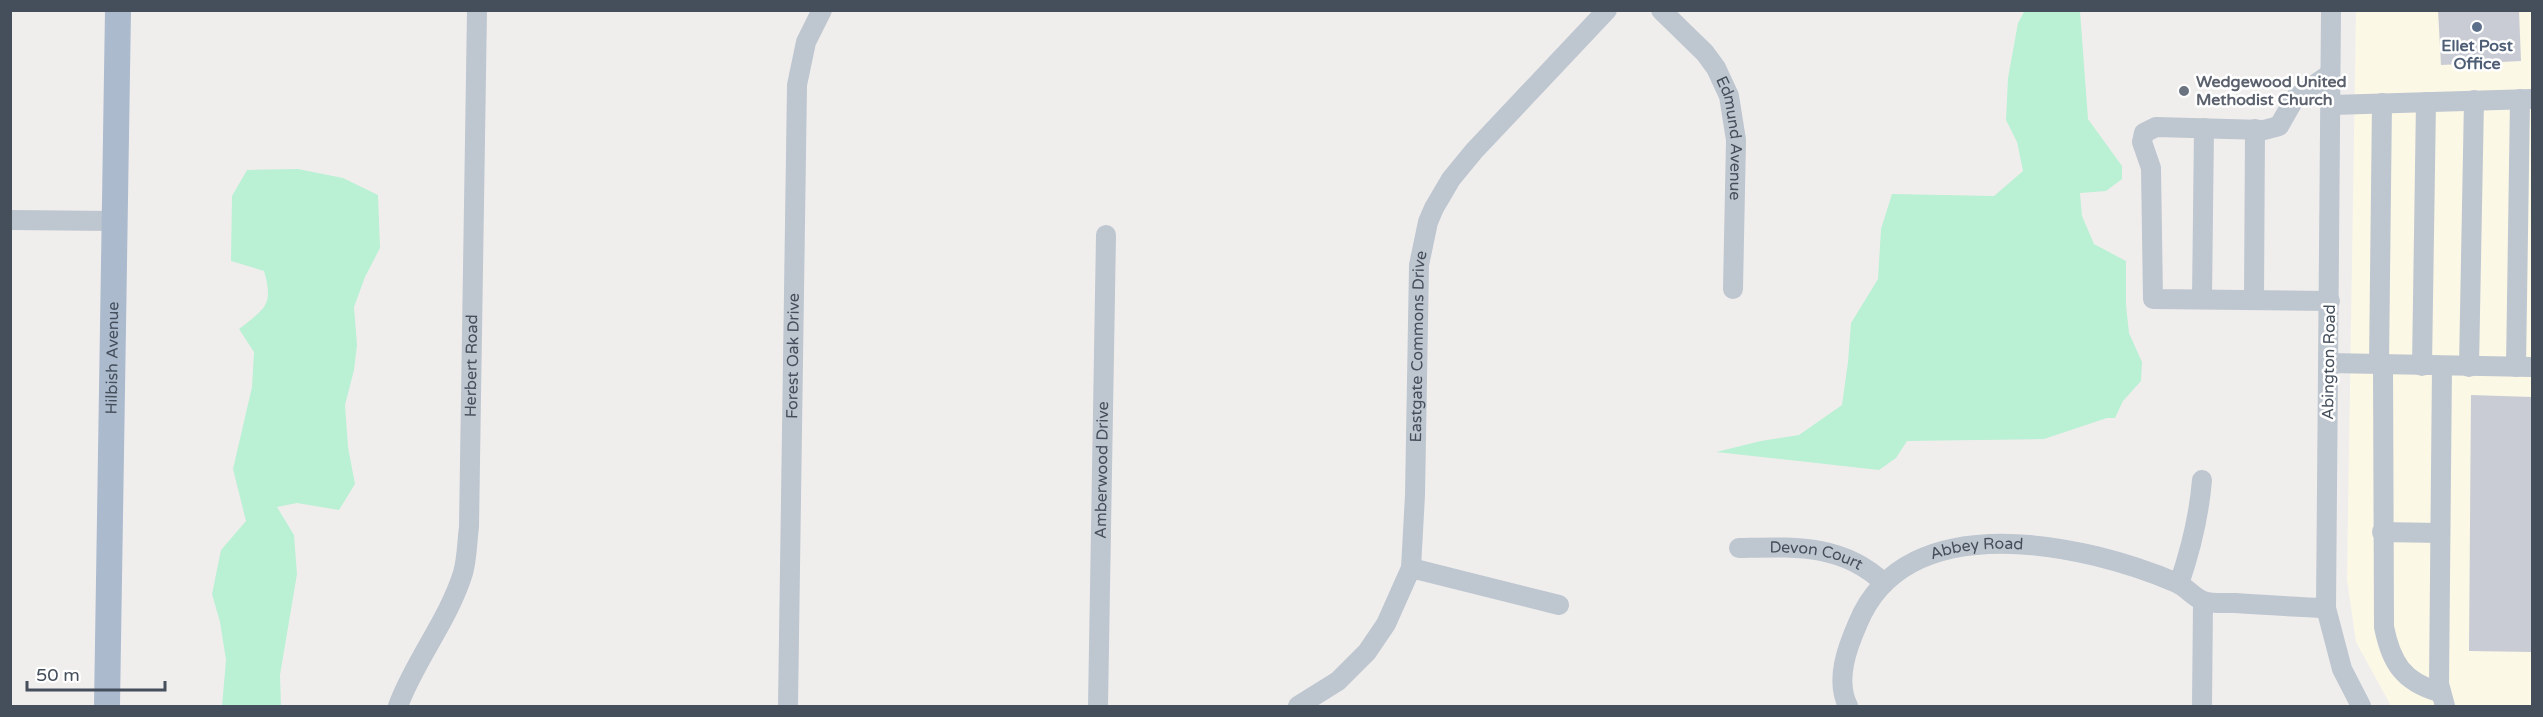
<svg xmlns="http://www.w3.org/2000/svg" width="2543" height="717" viewBox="0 0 2543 717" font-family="'Varela Round',sans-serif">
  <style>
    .commercial { fill: #fcf8e6 }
    .green { fill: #baf0d4 }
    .building { fill: #c9ccd4 }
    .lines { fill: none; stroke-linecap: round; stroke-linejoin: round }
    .minor { stroke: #bec6d0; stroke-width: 20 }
    .major { stroke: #acbace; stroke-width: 26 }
    .service-dot { fill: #5c6f8a; stroke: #fff; stroke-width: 2 }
    .worship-dot { fill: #6b7280; stroke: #fff; stroke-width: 2 }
    .labels { text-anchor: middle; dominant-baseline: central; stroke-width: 5; stroke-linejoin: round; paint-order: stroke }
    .service-label { font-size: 16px; font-weight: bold; fill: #4e5e75; stroke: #fff }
    .worship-label { font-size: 16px; font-weight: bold; fill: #5b616d; stroke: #fff; text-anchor: start }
    .street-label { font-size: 16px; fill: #454f5c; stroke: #fff }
  </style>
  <rect width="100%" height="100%" fill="#f0eeed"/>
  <path class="commercial" d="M2356,11H2532V706H2391L2356,642L2347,579Z"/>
  <path class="green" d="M2025,10L2080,11L2088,119L2122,166V179L2106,191L2080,193L2082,216L2094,244L2126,261V305L2129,333L2142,362L2141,381L2123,401L2115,418H2107L2044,439L1907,441L1896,458L1879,470L1716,452L1761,441L1799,435L1842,405L1848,362L1851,323L1878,279L1881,229L1892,194L1994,196L2023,171L2017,142L2006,120L2008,78L2018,23Z
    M298,169L343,178L378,195L380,248L365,277L354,307L357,345L354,370L345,405L348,447L355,484L339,510L297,503L277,507L294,535L297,574L280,675L281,706H222L226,660L220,622L212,594L221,550L246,521L233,469L252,387L254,352L239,329C265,308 274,306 264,271L231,261L232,196L247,170Z"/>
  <path class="building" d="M2438,10H2519L2521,61L2441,65Z
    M2471,395L2532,397V652L2469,651Z"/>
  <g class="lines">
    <g class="minor">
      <path id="s1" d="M1661,10L1705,53L1716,68L1729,96L1736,140L1733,289"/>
      <path d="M2331,10L2326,608L2342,669L2361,706"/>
      <path d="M2332,105L2532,99"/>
      <path d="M10,220L114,221"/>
      <path d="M2202,299L2204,128"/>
      <path d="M2254,300L2255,129"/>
      <path d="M2330,301L2153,299L2151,168L2142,142L2144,133L2156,127L2264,130L2279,126L2295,98L2330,74"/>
      <path d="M2329,363L2532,367"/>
      <path d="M2379,365L2382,103"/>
      <path d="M2383,365L2384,627C2391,662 2403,682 2439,692"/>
      <path d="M2422,366L2426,102"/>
      <path d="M2442,366L2439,684L2445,706"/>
      <path d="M2469,367L2474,100"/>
      <path d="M2516,367L2520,99"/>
      <path d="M2382,532L2439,533"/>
      <path id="s2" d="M1739,548C1793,547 1842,543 1884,583"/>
      <path d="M1411,568L1559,605"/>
      <path d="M2179,584C2191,549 2199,517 2202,480"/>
      <path id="s3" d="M398,706C415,660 448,621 463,573C467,559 467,542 469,527L477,10"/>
      <path id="s4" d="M788,706L797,85L806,42L822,10"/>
      <path id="s5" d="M1098,706L1106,235"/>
      <path id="s6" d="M1298,706L1338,681L1367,652L1386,624L1411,568L1415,495L1419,265L1428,222L1434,208L1451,179L1474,151L1607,10"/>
      <path id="s7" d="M1848,706C1835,680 1847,648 1858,623C1907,504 2086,544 2177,583C2186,587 2193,597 2203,601C2212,604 2226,603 2235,603C2265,605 2296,607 2326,608"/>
      <path d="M2202,706L2203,601"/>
    </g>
    <path class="major" id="s8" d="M107,706L118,10"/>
  </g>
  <circle class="service-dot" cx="2477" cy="27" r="6"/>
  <circle class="worship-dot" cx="2184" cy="91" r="6"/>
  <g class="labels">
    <g class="service-label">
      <text x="2477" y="46">Ellet Post<tspan x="2477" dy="18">Office</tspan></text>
    </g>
    <g class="worship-label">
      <text x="2196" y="82">Wedgewood United<tspan x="2196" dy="18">Methodist Church</tspan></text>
    </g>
    <g class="street-label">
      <text stroke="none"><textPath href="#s1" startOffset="153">Edmund Avenue</textPath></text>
      <text stroke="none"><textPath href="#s6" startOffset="405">Eastgate Commons Drive</textPath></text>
      <text stroke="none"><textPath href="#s4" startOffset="350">Forest Oak Drive</textPath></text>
      <text stroke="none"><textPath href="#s8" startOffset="348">Hilbish Avenue</textPath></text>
      <text transform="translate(2329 362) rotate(-89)">Abington Road</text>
      <text stroke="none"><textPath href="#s3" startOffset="356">Herbert Road</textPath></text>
      <text stroke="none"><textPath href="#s5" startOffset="236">Amberwood Drive</textPath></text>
      <text stroke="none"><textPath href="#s7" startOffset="236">Abbey Road</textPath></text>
      <text stroke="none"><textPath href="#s2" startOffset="78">Devon Court</textPath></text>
    </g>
  </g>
  <rect width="2543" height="717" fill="none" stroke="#454f5c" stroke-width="24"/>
  <path d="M27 681v9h138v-9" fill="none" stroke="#454f5c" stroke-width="3"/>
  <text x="36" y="681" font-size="18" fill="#454f5c" stroke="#ffffff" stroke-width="4.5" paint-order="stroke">50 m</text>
</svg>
